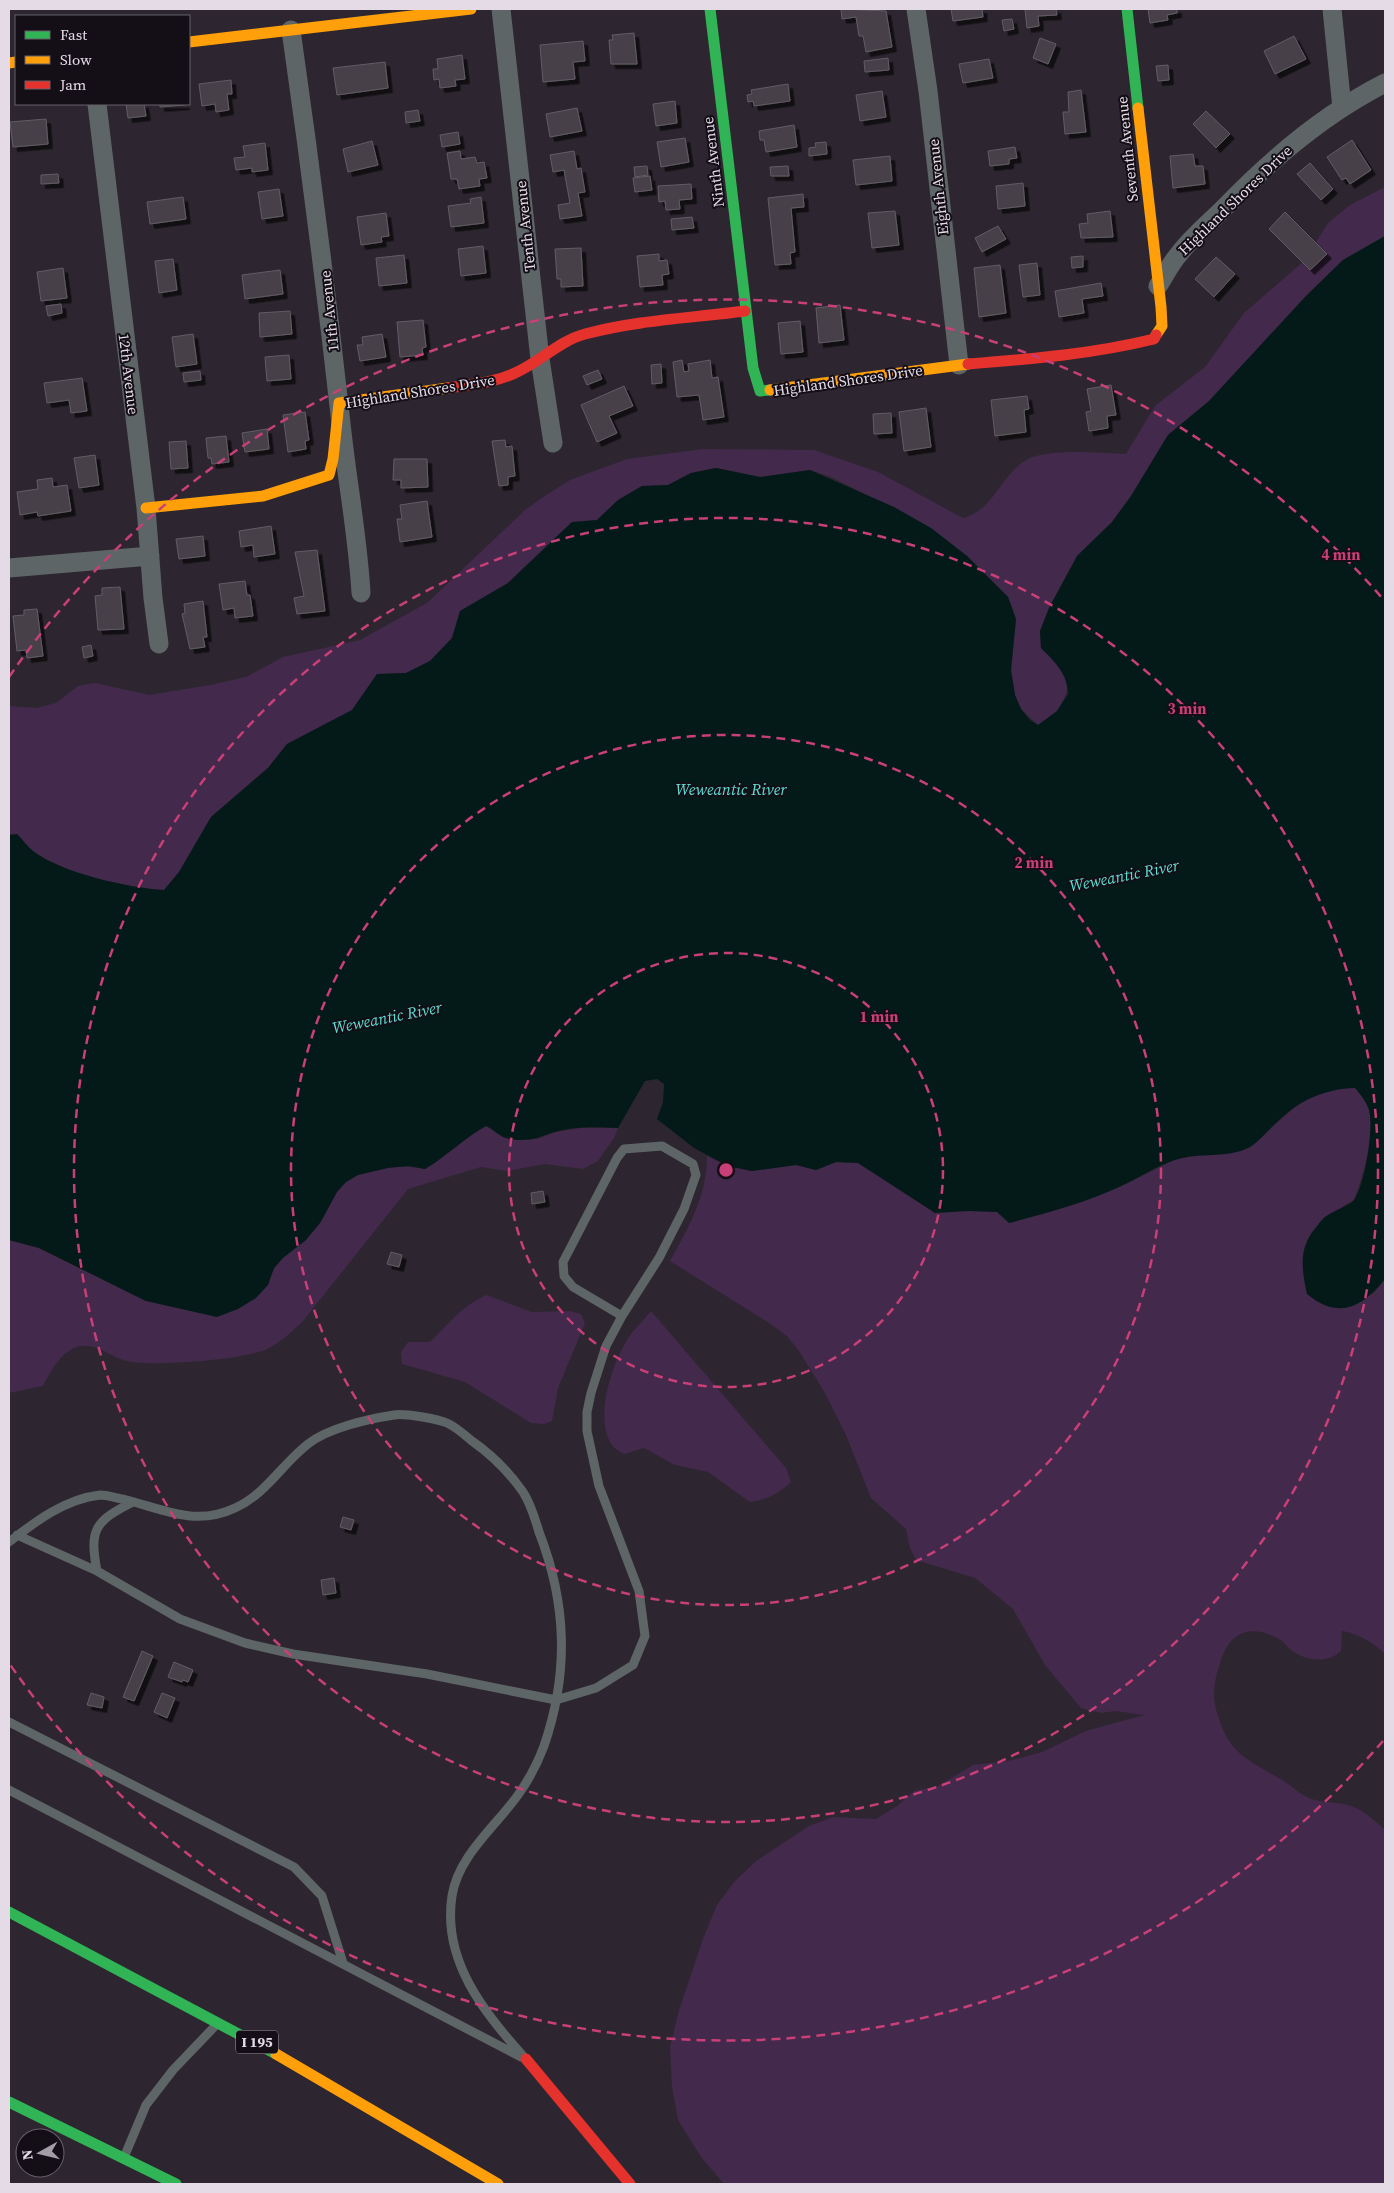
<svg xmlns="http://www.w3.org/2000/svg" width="1394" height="2193" viewBox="0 0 1394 2193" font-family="'Source Serif 4',serif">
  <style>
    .green { fill: #43294c }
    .water { fill: #041a19 }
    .building { fill: #474049; stroke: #625c65; filter: url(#shadow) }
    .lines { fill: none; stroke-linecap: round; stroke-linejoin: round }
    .lane { stroke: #5d6566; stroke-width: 9 }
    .street { stroke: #5d6566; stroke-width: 19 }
    .fast { stroke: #30b455; stroke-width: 11 }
    .slow { stroke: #ff9f0a; stroke-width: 11 }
    .jam { stroke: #e5322d; stroke-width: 11 }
    .ring { fill: none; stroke: #c93f77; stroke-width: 2.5; stroke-dasharray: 9 6 }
    .labels { text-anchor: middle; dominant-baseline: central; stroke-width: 4; stroke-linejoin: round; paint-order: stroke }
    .shield { fill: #140e16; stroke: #a69ea8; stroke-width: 1 }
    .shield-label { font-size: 14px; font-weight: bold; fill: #e4dbe7 }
    .street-label { font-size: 15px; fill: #e4dbe7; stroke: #140e16 }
    .water-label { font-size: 16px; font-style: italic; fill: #5edfd3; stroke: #140e16 }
    .centre { fill: #c93f77; stroke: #140e16; stroke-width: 2.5 }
    .ring-label { font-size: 15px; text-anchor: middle; font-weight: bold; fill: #c93f77; stroke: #140e16; stroke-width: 4; stroke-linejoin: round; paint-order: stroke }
  </style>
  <defs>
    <filter id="shadow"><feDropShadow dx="4.5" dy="4.5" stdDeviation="0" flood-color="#0009"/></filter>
  </defs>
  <rect width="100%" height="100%" fill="#2d2630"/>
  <path class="green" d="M1385,187V236L1343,260L1306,296L1209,401L1168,435L1131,496L1112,522L1077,556L1049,608L1040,631L1041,648C1058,665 1077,680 1061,704C1056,714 1048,720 1038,725L1021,709L1015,695L1011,670L1016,619L1008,597L967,556L931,528L831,477L810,470L760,477L716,468L691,473L668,485L642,486L618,500L597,520L572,522L508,583L460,611L452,638L430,661L406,673L377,674L352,710L287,744L268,768L211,817L179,872L164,890C128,888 62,873 33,851C27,847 22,839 17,834L9,835V706L37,708L56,703L78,686L95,683L149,695L210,685L246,677L283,657L360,640L427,603L525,510L546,495L570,480L627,459L703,449L814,450L878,472L963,518C992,511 1000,478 1023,462C1044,447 1100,453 1126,454L1155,406L1205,367L1244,313L1304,261L1328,223L1350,205Z
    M1340,1088H1355C1358,1092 1363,1096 1365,1100C1380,1123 1363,1176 1354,1200C1309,1225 1295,1241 1307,1294H1373L1385,1279V1654C1373,1642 1359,1634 1342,1631L1341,1651C1328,1664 1304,1661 1290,1649C1286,1646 1284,1641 1279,1639C1254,1625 1232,1629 1222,1657C1216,1675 1211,1691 1216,1709C1228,1754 1245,1758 1282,1780C1291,1785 1298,1793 1307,1797C1321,1804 1338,1801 1351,1806C1365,1811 1375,1821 1385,1830V2184H724L701,2157L678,2120L672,2087L670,2047L679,2010L704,1936L717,1905L734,1882L756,1861L809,1826L833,1817L876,1819L897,1806L914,1791L938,1786L973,1765L1008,1761L1042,1752L1086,1731L1144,1715L1115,1711L1101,1713L1081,1708L1045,1665L1013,1609L975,1578L916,1560L910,1548L906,1529L871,1498L846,1435L825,1393L799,1351L787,1336L769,1323L670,1261C689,1227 707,1195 707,1156L728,1166L752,1171L796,1165L816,1170L836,1162L858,1163L899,1188L969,1211L1050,1212L1120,1187L1174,1160L1198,1154L1225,1153L1249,1148L1297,1105L1318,1093Z
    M486,1126L503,1137L538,1139L555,1132L581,1128H618L614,1138L598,1161L583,1169L545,1164L507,1171L481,1167L408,1189L303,1321C292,1332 281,1342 267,1349C245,1360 151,1367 127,1361C109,1357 100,1344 81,1346C63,1348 50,1372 43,1386L9,1393V1240L39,1248L146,1301L268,1285C270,1280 271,1272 275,1267C284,1251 305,1239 318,1225C327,1215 330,1202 337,1192C355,1166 398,1164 425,1169C447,1156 464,1138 486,1126Z
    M486,1295L532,1312L570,1311L581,1314L585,1323L558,1388L552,1421L544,1424L531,1423L465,1382L402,1364L401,1352L408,1342H430C451,1322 459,1308 486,1295Z
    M651,1311L786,1468L791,1482C779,1494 767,1499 750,1502L708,1472L675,1465L644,1448L624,1454C620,1451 614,1449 612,1445C593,1418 613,1359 631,1334C637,1326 645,1319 651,1311Z"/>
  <path class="water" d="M1385,236V1279C1361,1308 1339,1320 1307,1294C1302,1270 1298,1249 1315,1229C1319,1224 1322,1218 1328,1215C1335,1210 1349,1206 1354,1200C1365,1185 1374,1128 1369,1110C1366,1101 1361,1095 1355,1088C1324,1089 1300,1100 1277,1122C1268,1130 1260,1141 1250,1147C1228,1159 1198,1152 1175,1160C1156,1166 1139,1178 1121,1186C1085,1203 1047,1213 1009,1223L997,1212L969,1211L935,1213L858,1163L836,1162L816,1170L796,1165L752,1171L728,1166L694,1148L657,1119L663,1102L664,1084L657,1079L645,1081L618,1128C598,1127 575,1126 555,1132C535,1138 528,1143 506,1138C499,1136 493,1129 486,1126C464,1138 447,1156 425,1169L408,1166L388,1168L358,1175L346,1182L337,1192L320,1223L306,1240L283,1258L274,1268L268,1285L256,1298L238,1309L217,1317L146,1301L39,1248L9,1240V835L17,834C22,839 27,846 33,851C61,873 129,888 164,890L179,872L211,817L268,768L287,744L352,710L377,674L406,673L430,661L452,638L460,611L508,583L572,522L597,520L618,500L642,486L668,485L691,473L716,468L760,477L810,470L894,507L931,528L967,556L1008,597L1016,619L1011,670L1015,695L1021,709L1030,720L1038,725L1057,711L1068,694C1068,674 1054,661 1041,648L1040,631L1049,608L1077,556L1112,522L1131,496L1168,435L1209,401L1306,296L1343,260Z"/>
  <path class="building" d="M841,9L886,11L892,47L866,52L863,36H859L856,17L842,19Z
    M951,9H982L983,17L953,21Z
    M1025,9H1056L1057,15L1038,16L1039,26L1027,28Z
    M1148,9H1177V13L1167,15L1168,20L1150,23Z
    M1012,19L1014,29L1004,31L1002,20Z
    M634,33L637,64H611L609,40H613L612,35Z
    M1294,36L1306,59L1275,74L1264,51Z
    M1040,38L1056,44L1048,64L1033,58Z
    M583,41L585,61L573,62L575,79L543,82L540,45Z
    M462,55L465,79L455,80L456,86L440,88L439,79L434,80L433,69H438L437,59Z
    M888,58L889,70L865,72L864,61Z
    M989,59L993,78L963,83L959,64Z
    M385,62L388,88L337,95L333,68Z
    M1168,65L1169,80L1158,81L1156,66Z
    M231,80L232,94H227L229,110L216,112L215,104L202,106L199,84Z
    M788,84L790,101L754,106L753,101L748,102L747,95L752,94L751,90Z
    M1081,90L1086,132L1065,134L1063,112H1069L1068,92Z
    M882,91L886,117L860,121L856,95Z
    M675,101L677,123L656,126L653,104Z
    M126,104H144L146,116L128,118Z
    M160,104H185V105L160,107Z
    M577,108L582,131L550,137L546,114Z
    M418,110L420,121L406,123L405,112Z
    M1206,111L1230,134L1216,148L1193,124Z
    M46,119L48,144L13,147L10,122Z
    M794,125L797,147L766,152L764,140H760L759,131Z
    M458,132L460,144L442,147L440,135Z
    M685,138L689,162L661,167L657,142Z
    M1352,140L1371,170L1350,184L1346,178L1342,180L1327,157Z
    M372,141L378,165L348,172L343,149Z
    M826,142L827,154L809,156V148L816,147L815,143Z
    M265,143L268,170L252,172V168L236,170L234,158L245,157L243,146Z
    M1015,147L1017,158L1009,159V164L990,166L988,151Z
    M460,151L461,159L475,157L477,163L484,162L487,178L479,179L480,186L459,189L457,179H451L447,153Z
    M574,151L577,169L581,168L585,192L578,193L582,216L560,219L558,205L570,203L564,170L553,172L550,155Z
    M1193,154L1195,166H1203L1205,184L1173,188L1170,156Z
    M890,156L892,181L856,185L853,160Z
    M1310,163L1333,189L1321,200L1297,174Z
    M647,166L648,175L635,177L634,167Z
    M788,166L789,176H771L770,167Z
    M58,174L59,183L41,184V175Z
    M650,176L652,190L635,192L633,178Z
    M1023,183L1025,206L998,209L996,186Z
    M691,184L692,199L679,200L680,209L666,210L665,201L659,202L658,186Z
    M279,189L283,216L262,219L258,192Z
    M803,194L804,207L791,208L795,252L790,253L791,264L775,265L768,198Z
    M183,197L186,219L150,224L147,202Z
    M481,197L484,223L451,227L448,206L471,203L470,199Z
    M895,211L899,245L872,248L868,213Z
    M1110,211L1113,237L1081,238L1079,224L1088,223L1087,214Z
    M1285,212L1327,254L1310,270L1269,229Z
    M386,213L389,236L381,237L382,242L361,245L357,217Z
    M692,217L694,228L672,230L671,219Z
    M998,226L1006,239L982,252L975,238Z
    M483,246L486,273L461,276L458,249Z
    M581,248L583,286L561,287V279H557L555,249Z
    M659,254V261L667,260L669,274L662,275L663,285L640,287L637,256Z
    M404,255L407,283L379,286L376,258Z
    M1083,256V267L1072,268L1071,257Z
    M1216,257L1235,274L1214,297L1195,279Z
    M173,259L177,290L159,293L155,261Z
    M1037,263L1040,295L1023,297L1019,265Z
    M1000,265L1006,313L979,317L974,268Z
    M63,268L67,298L41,301L37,272Z
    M280,270L283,294L245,299L242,275Z
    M1101,283L1103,296L1082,299L1084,313L1059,317L1055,291Z
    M61,304L62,313L48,316L46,306Z
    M840,305L844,340L819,343L816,308Z
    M290,311L292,334L260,337L259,313Z
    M423,320L426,347L422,348L423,355L400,357L397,322Z
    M800,321L803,352L781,354L778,323Z
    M193,334L197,364L176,367L172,337Z
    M382,334L386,357L360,361L357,345H363L362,337Z
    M289,355L291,379L267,381L265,357Z
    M682,360L684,372L689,371L688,364L710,360L712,378L718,377L724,417L703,420L699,395L677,397L673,362Z
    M661,364L662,383L652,384L651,365Z
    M598,370L602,379L587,385L583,376Z
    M200,371L201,380L184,382L183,373Z
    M82,378L87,411L71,413L69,400L47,403L44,383Z
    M1111,385L1116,415L1107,416L1108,428L1089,431L1086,412L1091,411L1087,389Z
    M624,386L633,406L609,416L617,433L597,442L581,405Z
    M1027,396L1029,409L1024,410L1026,432L995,436L991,400Z
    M926,408L931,447L904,451L899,412Z
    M305,412L309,440L305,441L306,449L288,452L283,415Z
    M891,413L892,433L874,434L873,414Z
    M267,429L269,449L245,452L242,433Z
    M226,436L229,462L212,464L211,458H208L206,438Z
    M505,440L506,447L512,446L515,476L508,477V485L499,486L492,441Z
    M186,441L188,468L171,469L169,442Z
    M95,455L99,485L79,488L74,458Z
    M394,459H427L428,487L401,488V480H393Z
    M52,478L53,487L67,485L71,511L38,516L37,512L20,515L17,492L38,489L37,480Z
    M427,501L432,537L400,542L397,519H402L400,505Z
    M271,526L275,554L254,557L253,545L241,547L239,531Z
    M203,536L205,556L179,559L176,539Z
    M317,550L325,611L297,614L294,598L304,596L295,552Z
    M245,581L247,595H250L253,616L235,618L234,608L223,610L219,584Z
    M120,587L124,629L98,630L95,596L102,595V588Z
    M203,601L207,637H203L205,647L190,649L182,614L185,613L184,604Z
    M37,609L43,656L27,658L26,650L17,651L13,616L24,615V610Z
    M91,645L93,656L84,658L82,647Z
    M543,1191L545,1202L532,1204L531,1193Z
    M391,1252L402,1255L399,1267L387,1264Z
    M343,1517L354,1520L351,1530L340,1527Z
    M334,1578L336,1593L323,1595L321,1580Z
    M142,1651L153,1656L134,1701L123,1697Z
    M174,1662L193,1670L188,1682L183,1680L182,1682L168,1677Z
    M91,1693L104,1697L102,1708L87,1705Z
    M162,1693L175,1698L167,1718L154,1712Z"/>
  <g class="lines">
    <path class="lane" d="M17,1535L97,1571L180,1619L245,1643L293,1654L427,1674L556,1700L596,1688L633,1665L645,1636L639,1591L599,1486L587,1431V1412L591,1393L606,1346L622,1316L573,1287L564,1276L563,1262L617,1158L624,1149L662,1146L693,1164L696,1175L684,1209L659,1258L622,1316
      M9,1542C36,1521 65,1499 100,1495C107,1495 116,1498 123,1499C163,1509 195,1527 235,1508C266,1494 282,1464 308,1444C328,1428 368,1419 394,1415C404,1413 438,1419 447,1423C456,1427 465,1435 472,1441C492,1455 509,1472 523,1492C531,1504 535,1519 539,1532C567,1604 569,1673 544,1746C538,1762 528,1781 518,1795C496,1826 458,1856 452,1896C442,1961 484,2012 524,2057
      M97,1571C89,1529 95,1521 133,1502
      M9,1722L294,1867L322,1896L343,1963
      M9,1790L521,2057
      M125,2155L146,2105L173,2070L217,2024"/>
    <path class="street" d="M501,9L540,359L553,443
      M916,9L928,91L959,365
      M1332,9L1342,108
      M291,30C310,163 327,297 342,432C348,486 358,539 361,593
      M97,104L146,508L153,598L159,644
      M1158,286C1165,275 1171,263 1179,254C1192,237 1209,223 1224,208C1272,158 1324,114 1385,83
      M9,568L150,556"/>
    <path class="fast" d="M710,9L753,368L760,391L770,390
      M1127,9L1138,108
      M9,1912L276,2054
      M9,2102L176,2184"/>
    <path class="slow" d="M189,42L471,9
      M9,63L16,62
      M1138,108L1161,307L1162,326L1156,335
      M770,390L968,364
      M146,508L263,496L329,475L333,459L339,403L448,388
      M276,2054L498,2184"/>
    <path class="jam" d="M968,364C1031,359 1093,354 1154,339L1156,335
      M448,388C471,384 494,383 515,373C540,362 559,341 585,334C637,320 692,318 745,311
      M526,2059L630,2184"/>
  </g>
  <g class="ring">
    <circle cx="726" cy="1170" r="217"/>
    <circle cx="726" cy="1170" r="435"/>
    <circle cx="726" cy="1170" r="652"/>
    <path d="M1383 1741A870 870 0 0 1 9 1663M9 677A870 870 0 0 1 1383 599"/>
  </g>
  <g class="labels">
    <rect class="shield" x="236" y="2030.5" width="42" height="23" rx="4"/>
    <g class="shield-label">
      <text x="257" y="2042">I 195</text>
    </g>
    <g class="street-label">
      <text transform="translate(1127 149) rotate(-96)">Seventh Avenue</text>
      <text transform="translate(713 162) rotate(-97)">Ninth Avenue</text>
      <text transform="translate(938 187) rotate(-96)">Eighth Avenue</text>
      <text transform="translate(1235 200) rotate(-44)">Highland Shores Drive</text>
      <text transform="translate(525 226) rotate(-96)">Tenth Avenue</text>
      <text transform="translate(329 311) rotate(-96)">11th Avenue</text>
      <text transform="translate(129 374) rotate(83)">12th Avenue</text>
      <text transform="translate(848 380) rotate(-8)">Highland Shores Drive</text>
      <text transform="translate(420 391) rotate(-9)">Highland Shores Drive</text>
    </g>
    <g class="water-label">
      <text x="731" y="789">Weweantic River</text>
      <text transform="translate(1124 875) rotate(-11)">Weweantic River</text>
      <text transform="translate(387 1017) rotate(-11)">Weweantic River</text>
    </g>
  </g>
  <circle cx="726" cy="1170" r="8" class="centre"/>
  <g class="ring-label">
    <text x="1341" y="560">4 min</text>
    <text x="1187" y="714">3 min</text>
    <text x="1034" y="868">2 min</text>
    <text x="879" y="1022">1 min</text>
  </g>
  <rect width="1394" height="2193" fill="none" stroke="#e4dbe7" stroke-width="20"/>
  <rect x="15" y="15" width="175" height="90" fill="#140e16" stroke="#67606a"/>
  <rect x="25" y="31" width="25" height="8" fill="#30b455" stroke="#67606a"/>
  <text x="60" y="40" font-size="15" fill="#e4dbe7">Fast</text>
  <rect x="25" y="56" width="25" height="8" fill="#ff9f0a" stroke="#67606a"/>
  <text x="60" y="65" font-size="15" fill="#e4dbe7">Slow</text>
  <rect x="25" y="81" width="25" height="8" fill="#e5322d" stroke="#67606a"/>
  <text x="60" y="90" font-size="15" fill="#e4dbe7">Jam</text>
  <g transform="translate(40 2153) rotate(262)"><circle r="24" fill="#140e16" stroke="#67606a"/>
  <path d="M0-4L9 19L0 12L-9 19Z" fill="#a49ca7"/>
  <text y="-8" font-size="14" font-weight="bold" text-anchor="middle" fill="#e4dbe7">N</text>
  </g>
</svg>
